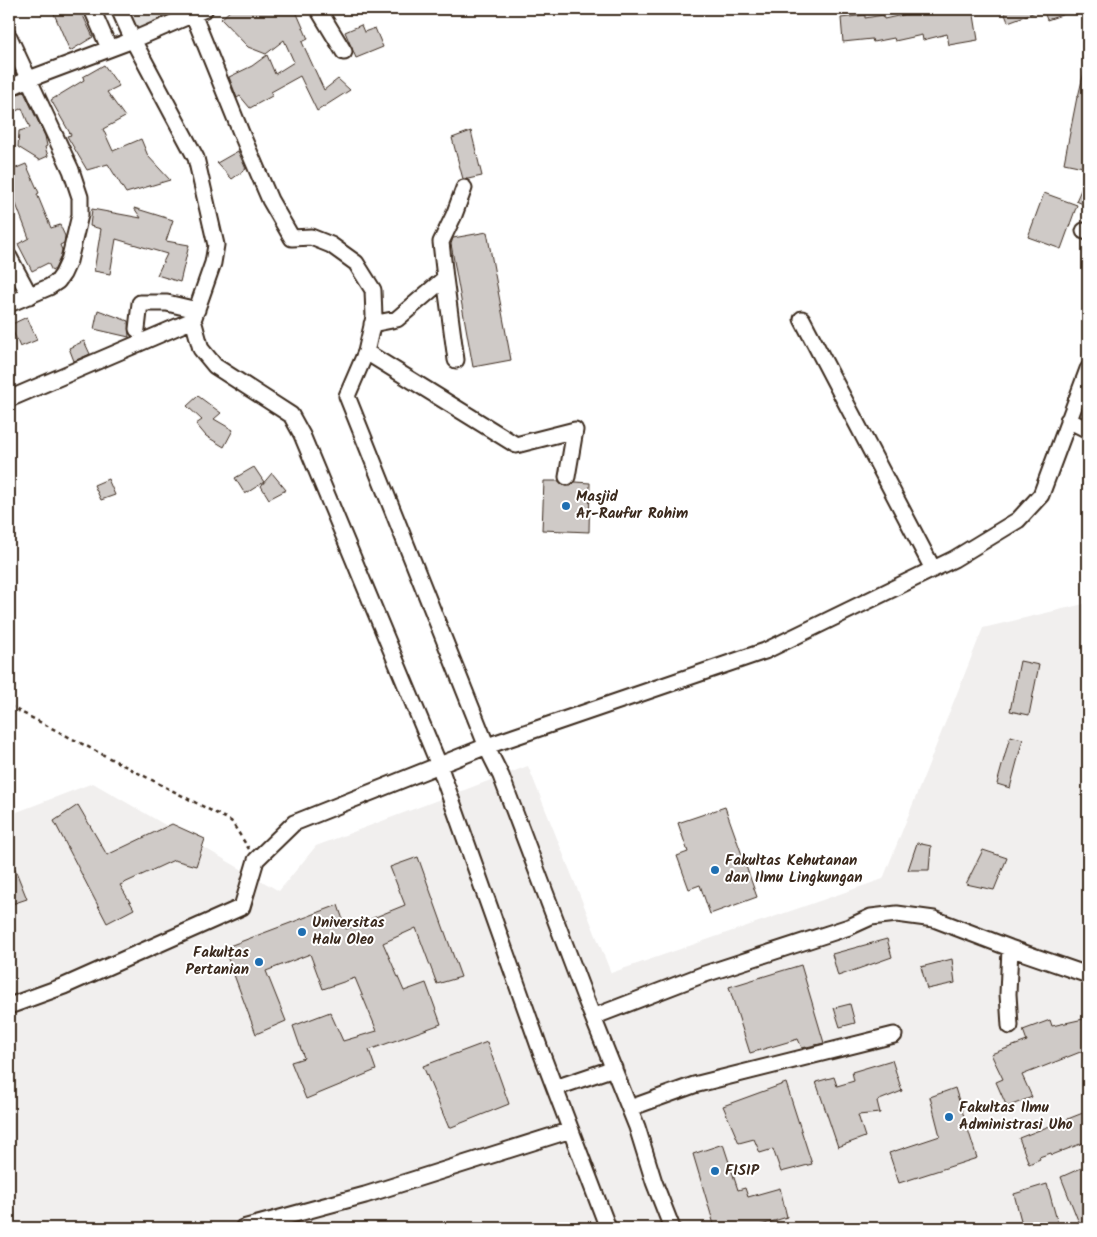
<svg xmlns="http://www.w3.org/2000/svg" width="1097" height="1237" viewBox="0 0 1097 1237" font-family="Kalam,sans-serif">
  <style>
    .built { fill: #f1efee }
    .green { fill: #e2e0de; stroke: #8e857e }
    .building { fill: #cfcac7; stroke: #3b2a1e }
    .lines { fill: none; stroke-linecap: round; stroke-linejoin: round }
    .minor-casing { stroke: #3b2a1e; stroke-width: 19 }
    .path { stroke: #3b2a1e; stroke-width: 2.5; stroke-dasharray: 4 4; stroke-linecap: butt }
    .minor { stroke: #fff; stroke-width: 15 }
    .poi-dot { fill: #1f6fb2; stroke: #fff; stroke-width: 2 }
    .labels { text-anchor: middle; dominant-baseline: central; stroke-width: 4; stroke-linejoin: round; paint-order: stroke }
    .poi-label { font-size: 15px; font-weight: bold; fill: #3b2a1e; stroke: #fff; text-anchor: start }
  </style>
  <rect width="100%" height="100%" fill="#fff"/>
  <filter id="ink" filterUnits="userSpaceOnUse"><feTurbulence type="fractalNoise" baseFrequency=".02" numOctaves="2"/><feDisplacementMap in="SourceGraphic" scale="10" xChannelSelector="R" yChannelSelector="G"/><feConvolveMatrix kernelMatrix="1 2 1 2 8 2 1 2 1" color-interpolation-filters="sRGB"/></filter>
  <g filter="url(#ink)">
    <path class="built" d="M1088,603V1228H9V815L93,783L279,891L316,846L528,766L611,973L883,879L983,628Z"/>
    <path class="green" d="M121,9H191L134,38Z"/>
    <path class="building" d="M52,9H80L93,37L70,51Z
      M232,9H295L308,39L302,42L324,90L338,79L350,90L317,111L300,76L271,92L272,96L250,108L240,96L237,98L229,77L252,66L267,55L275,74L294,62L284,40L266,54L248,47L221,19Z
      M915,9H973L978,40L949,45L947,34L923,40L922,35L895,41L894,38L873,42L872,39L843,42L841,18L865,15V18L883,15L884,19L916,12Z
      M1003,9H1041V10L1008,22Z
      M1043,9H1075L1076,10L1047,20Z
      M361,25L364,32L375,28L383,47L356,58L345,32Z
      M9,59L16,75L9,78Z
      M104,65L119,86L107,92L125,117L103,129L113,151L141,139L148,156L170,180L126,193L108,164L87,170L67,136L71,135L51,100L84,80L83,77Z
      M1084,72L1088,73V168L1064,163L1077,97H1078Z
      M24,92L45,136L47,146L45,147L48,156L39,160L18,147L19,131L30,128L22,108L14,112L9,97Z
      M471,131L482,176L468,179H463L452,138Z
      M238,151L246,169L232,179L217,163Z
      M26,164L39,193L37,194L51,228L60,225L65,236L64,243L60,245L62,250L60,258L55,269L52,271L48,263L32,271L18,244L29,238L16,204L9,207V171Z
      M1088,174V206L1076,201Z
      M1044,193L1077,205L1061,249L1028,237Z
      M134,208L173,220L166,241L189,245L180,282L157,275L167,254L116,239L110,274L94,271L101,229L90,226L92,209L141,218Z
      M487,232L511,360L473,367L451,244L453,238Z
      M98,310L128,321L129,337L94,329Z
      M27,317L37,340L20,347L10,325Z
      M84,341L90,354L74,361L69,348Z
      M198,396L221,413L214,419L233,430L224,447L206,436L196,424L202,420L187,406Z
      M254,467L264,482L245,494L235,478Z
      M272,473L286,490L269,499L261,486Z
      M108,479L115,495L101,500L94,485Z
      M544,481H559L566,486H571L575,482L590,483L589,532L542,530Z
      M1020,661L1039,665L1029,715L1010,711Z
      M1010,736L1023,739L1010,788L997,784Z
      M78,805L107,855L172,824L205,839L196,866L174,860L120,885L134,909L107,923L54,821Z
      M725,807L757,897L710,914L700,885L689,889L677,856L688,852L678,823Z
      M917,843L931,846L929,870H908Z
      M983,850L1007,858L994,890L966,884Z
      M9,854L27,899L9,905Z
      M418,857L461,977L437,984L416,928L383,943L404,991L426,983L441,1024L369,1050L376,1070L306,1099L291,1062L304,1058L293,1026L330,1012L343,1041L377,1031L355,978L323,989L310,954L266,971L286,1021L256,1034L224,948L338,905L346,929L405,905L390,867Z
      M887,939L892,957L838,976L832,954Z
      M952,959L955,983L927,989L921,967Z
      M801,965L824,1043L802,1048L798,1039L750,1053L729,987Z
      M850,1004L855,1023L840,1027L834,1008Z
      M1088,1018V1049L1022,1075L1032,1097L1007,1107L996,1082L1003,1079L991,1054L1027,1041L1023,1030L1050,1020L1052,1026Z
      M487,1042L509,1104L449,1128L423,1066Z
      M892,1060L902,1091L877,1101L880,1113L858,1115L865,1137L838,1147L816,1082L834,1077L837,1086L854,1081L852,1072Z
      M786,1083L812,1164L781,1172L773,1149L760,1153L754,1139L739,1143L723,1106Z
      M955,1088L977,1158L899,1183L889,1153L940,1136L930,1097Z
      M1088,1111V1141L1052,1155L1051,1153L1039,1157L1040,1159L1029,1164L1019,1138Z
      M723,1144L738,1190L745,1188L748,1197L780,1188L787,1217L752,1228H715L693,1154Z
      M1088,1165V1228H1081L1061,1177Z
      M1047,1184L1058,1224L1045,1228H1023L1014,1194Z"/>
    <g class="lines">
      <g class="minor-casing">
        <path id="minor" d="M92,9L109,48
          M119,9L133,40L196,158L216,245L213,263L193,320L201,349L215,366L291,415L302,435L439,765L541,1052L608,1228
          M191,9L242,135L270,200L292,238L311,237L331,245L356,263L373,290L374,317L366,352L347,396L489,752L501,776L584,995L637,1127L654,1182L672,1228
          M318,9L344,52
          M9,37L71,170L80,197V215L69,261L63,274L58,281L49,287L9,304
          M9,88L29,79L133,40L205,9
          M1084,231L1088,232
          M9,257L30,296
          M445,278L441,242L454,215L464,188
          M802,319L933,569
          M372,324L397,319L445,278L456,360
          M137,329L140,303H167L197,310
          M366,352L516,445L575,430L567,477
          M9,399L193,320
          M1068,420L1088,430
          M1010,948L1008,994L1010,1026
          M9,1006L64,986L242,907L256,860L294,823L487,746L765,651L954,559L1018,520L1041,495L1088,369
          M593,1017L702,975L849,927L871,917L897,914L934,919L1010,948L1088,975
          M555,1088L614,1068
          M630,1108L694,1085L894,1035
          M243,1228L365,1195L571,1130"/>
      </g>
      <path class="path" d="M9,706L231,821L249,849"/>
      <use href="#minor" class="minor"/>
    </g>
  </g>
  <g class="poi-dot">
    <circle cx="566" cy="506" r="5"/>
    <circle cx="715" cy="870" r="5"/>
    <circle cx="302" cy="932" r="5"/>
    <circle cx="259" cy="962" r="5"/>
    <circle cx="949" cy="1117" r="5"/>
    <circle cx="715" cy="1171" r="5"/>
  </g>
  <g class="labels">
    <g class="poi-label">
      <text x="576" y="497">Masjid<tspan x="576" dy="17">Ar-Raufur Rohim</tspan></text>
      <text x="725" y="861">Fakultas Kehutanan<tspan x="725" dy="17">dan Ilmu Lingkungan</tspan></text>
      <text x="312" y="923">Universitas<tspan x="312" dy="17">Halu Oleo</tspan></text>
      <text x="249" y="953" text-anchor="end">Fakultas<tspan x="249" dy="17">Pertanian</tspan></text>
      <text x="959" y="1108">Fakultas Ilmu<tspan x="959" dy="17">Administrasi Uho</tspan></text>
      <text x="725" y="1171">FISIP</text>
    </g>
  </g>
  <rect width="1097" height="1237" fill="none" stroke="#fff" stroke-width="30"/>
  <rect x="15" y="15" width="1067" height="1207" fill="none" stroke="#3b2a1e" stroke-width="2" filter="url(#ink)"/>
</svg>
